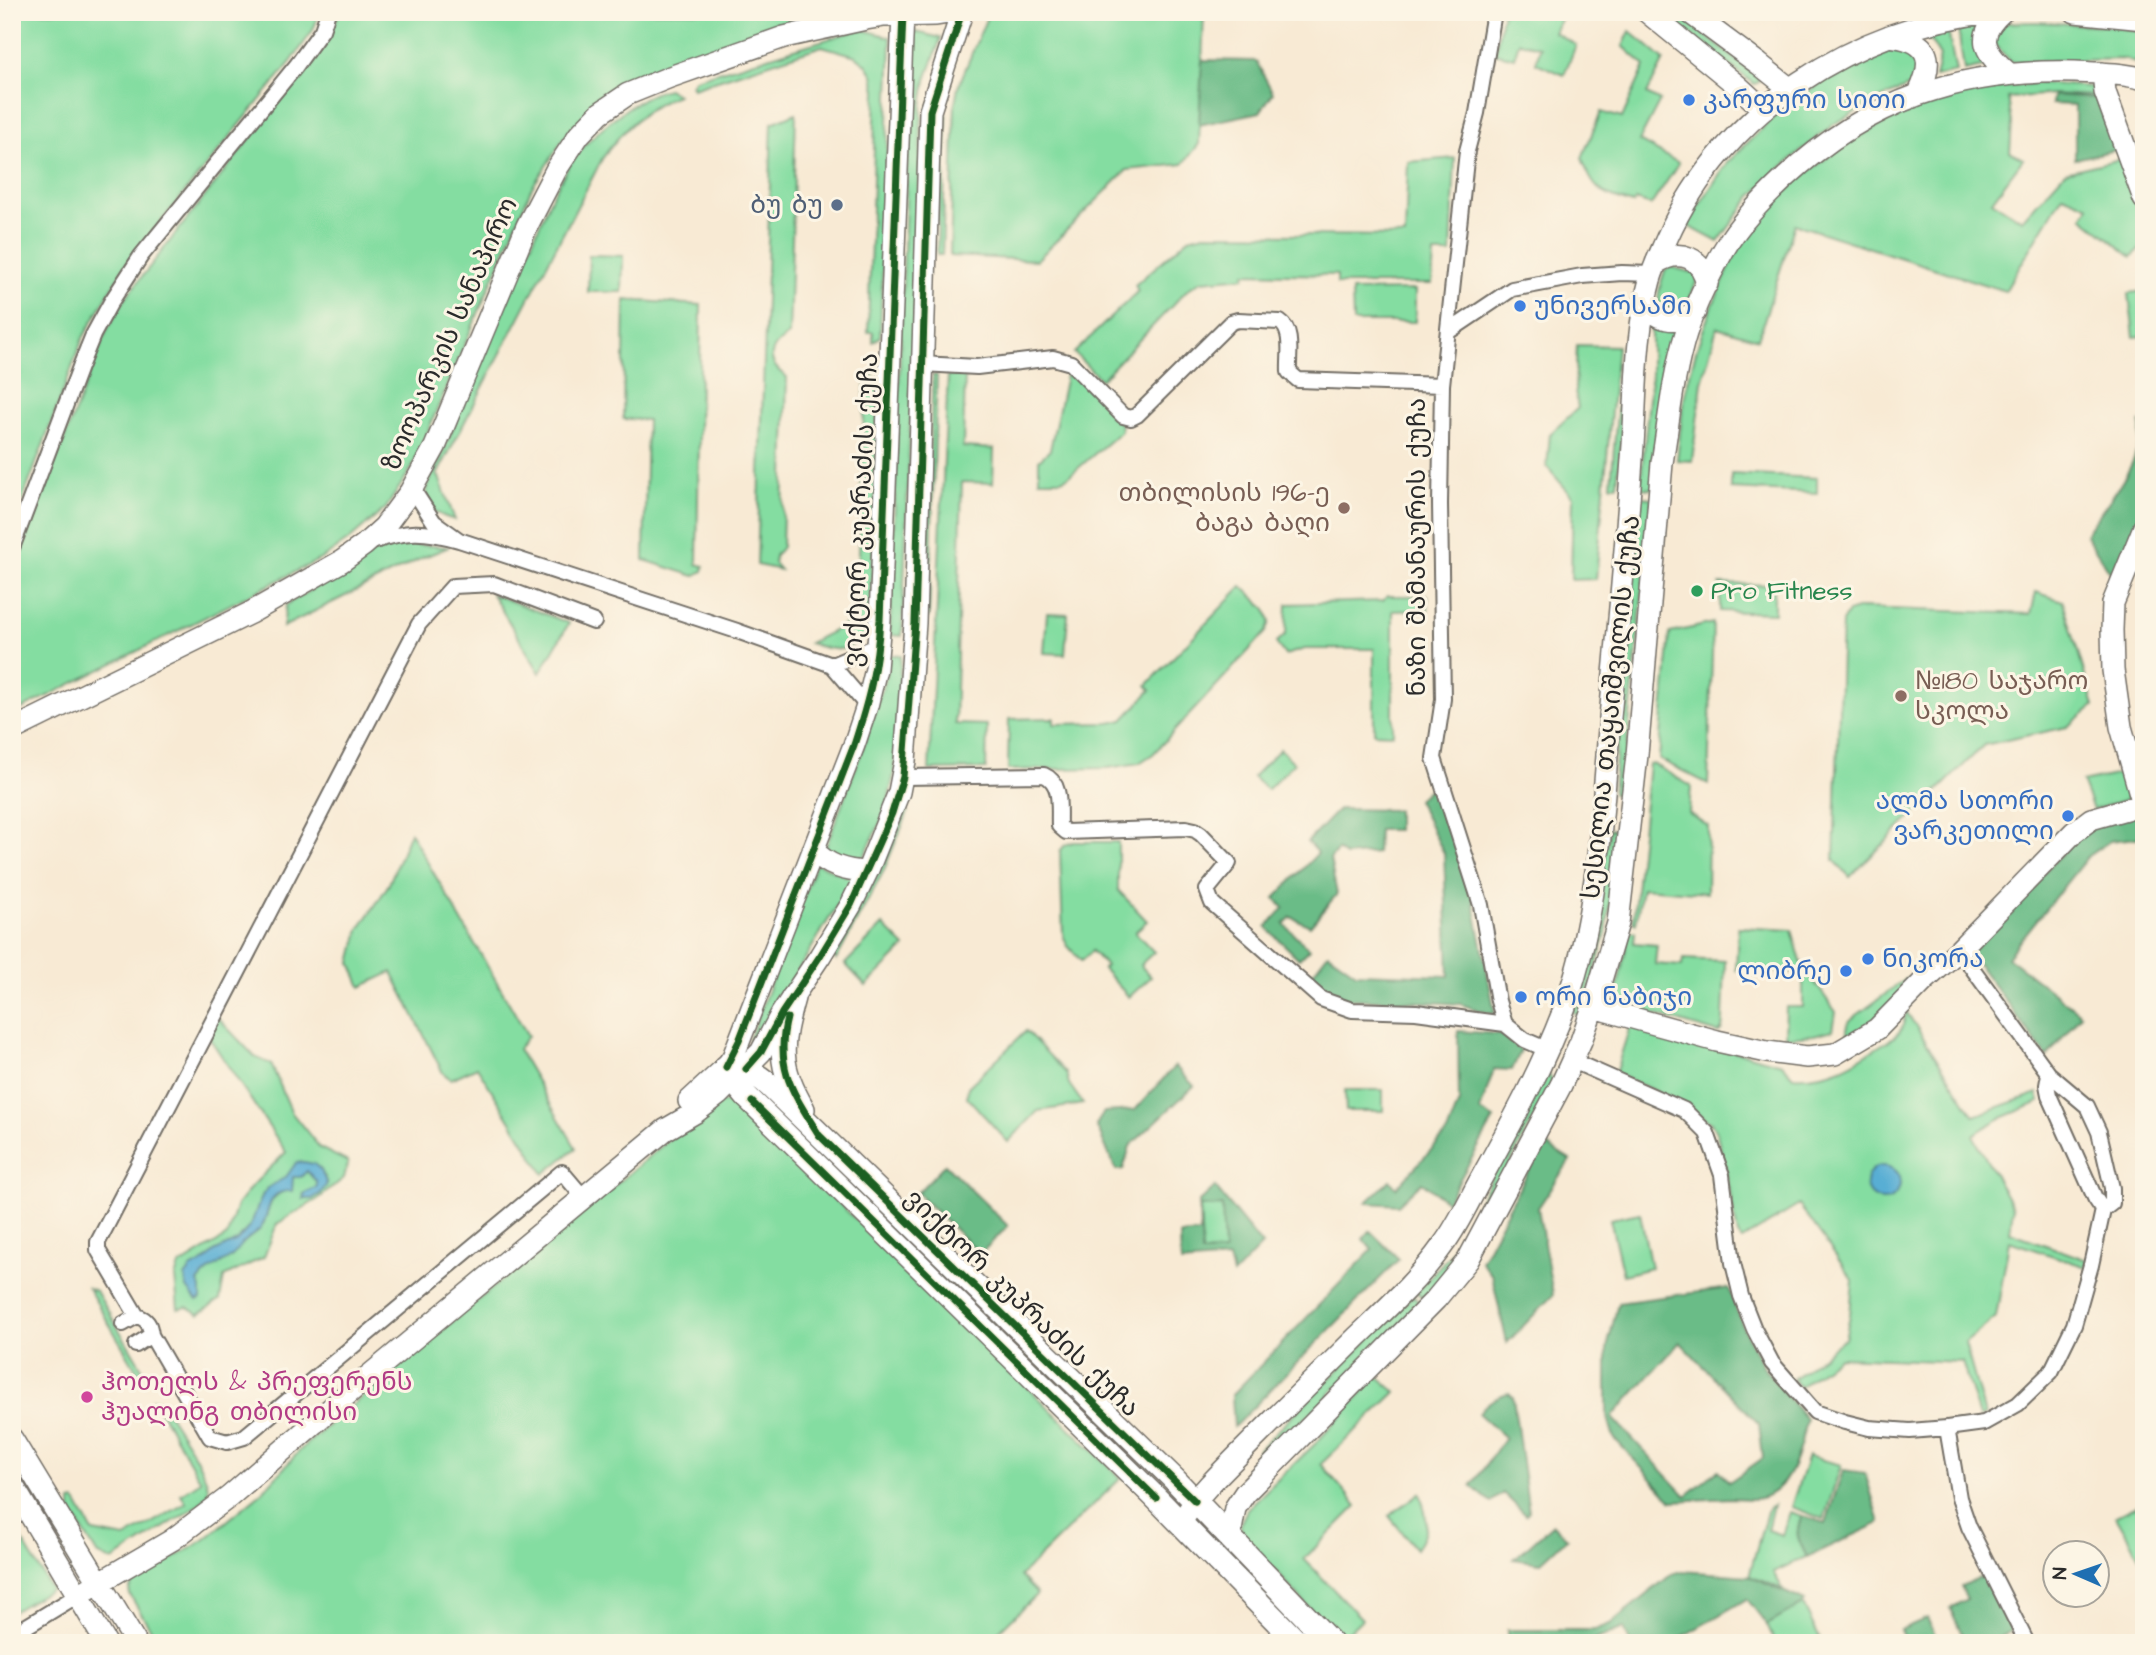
<svg xmlns="http://www.w3.org/2000/svg" width="2156" height="1655" viewBox="0 0 2156 1655" font-family="'Architects Daughter','Noto Sans Georgian',sans-serif">
  <style>
    .green { fill: #84dda1; stroke: #588466; stroke-width: 2; fill-rule: evenodd }
    .forest { fill: #6bbc87; stroke: #4b7459; stroke-width: 2; fill-rule: evenodd }
    .water { fill: #58aed4; stroke: #426c80; stroke-width: 2 }
    .lines { fill: none; stroke-linecap: round; stroke-linejoin: round }
    .street-casing { stroke: #736e66; stroke-width: 18 }
    .secondary-casing { stroke: #736e66; stroke-width: 24 }
    .primary-casing { stroke: #736e66; stroke-width: 26 }
    .street { stroke: #fff; stroke-width: 14 }
    .secondary { stroke: #fff; stroke-width: 21 }
    .primary { stroke: #fff; stroke-width: 23 }
    .cycleway-casing { stroke: #fcf5e5; stroke-width: 11 }
    .cycleway { stroke: #1b5e20; stroke-width: 7 }
    .shop-dot { fill: #3f7fe0; stroke: #fcf5e5; stroke-width: 2.5 }
    .service-dot { fill: #5c6f8a; stroke: #fcf5e5; stroke-width: 2.5 }
    .education-dot { fill: #8d6e63; stroke: #fcf5e5; stroke-width: 2.5 }
    .leisure-dot { fill: #2e9e5b; stroke: #fcf5e5; stroke-width: 2.5 }
    .hotel-dot { fill: #d1479c; stroke: #fcf5e5; stroke-width: 2.5 }
    .labels { text-anchor: middle; dominant-baseline: central; stroke-width: 6; stroke-linejoin: round; paint-order: stroke }
    .shop-label { font-size: 26px; fill: #366cbe; stroke: #fcf5e5; text-anchor: start }
    .service-label { font-size: 26px; fill: #4e5e75; stroke: #fcf5e5; text-anchor: end }
    .street-label { font-size: 26px; fill: #2b2b2b; stroke: #fcf5e5 }
    .education-label { font-size: 26px; fill: #785e54; stroke: #fcf5e5; text-anchor: end }
    .leisure-label { font-size: 26px; fill: #27864d; stroke: #fcf5e5; text-anchor: start }
    .hotel-label { font-size: 26px; fill: #b23c85; stroke: #fcf5e5; text-anchor: start }
  </style>
  <rect width="100%" height="100%" fill="#fcf5e5"/>
  <filter id="ink" filterUnits="userSpaceOnUse"><feTurbulence type="fractalNoise" baseFrequency=".0143" numOctaves="2"/><feDisplacementMap in="SourceGraphic" scale="14" xChannelSelector="R" yChannelSelector="G"/><feConvolveMatrix kernelMatrix="1 2 1 2 8 2 1 2 1" color-interpolation-filters="sRGB"/></filter>
  <filter id="wash" filterUnits="userSpaceOnUse"><feTurbulence type="fractalNoise" baseFrequency=".00686" numOctaves="4" result="noise"/><feDisplacementMap in="SourceGraphic" scale="28" xChannelSelector="R" yChannelSelector="G"/><feGaussianBlur stdDeviation="1.57" result="paint"/><feColorMatrix in="noise" values="0 0 0 0 0 0 0 0 0 0 0 0 0 0 0 0 0 1.4 0 .05"/><feComposite in="paint" operator="in"/></filter>
  <g filter="url(#wash)">
    <rect width="100%" height="100%" fill="#f8ead4"/>
    <path class="green" d="M22,12H320L313,30L291,62L124,267L83,338L12,528V21Z
      M340,12H849L688,58L613,91L587,113L566,135L531,189L413,466L386,508L349,540L323,558L12,714V572L107,330L126,297L325,43Z
      M989,12H1204L1199,144L1183,164L1127,170L1037,260L950,256L955,104L958,87Z
      M1503,12H1564L1554,32L1576,45L1564,75L1536,63L1540,47L1519,42L1514,58L1495,53Z
      M1662,12H1676L1760,79L1759,82L1754,84Z
      M2035,22L2109,26L2144,32V66L2124,59L2010,62L1995,44V33L2002,23Z
      M1979,24C1974,40 1977,52 1987,66L1964,71L1958,29Z
      M861,29L890,37L891,42L880,337L873,342V332H868L876,90L873,75L866,64L856,56L822,46L693,88L691,85L695,79Z
      M912,31L941,38L926,80L922,105L902,636L890,635Z
      M1630,31L1664,60L1647,94L1660,101L1639,141L1679,163L1651,205L1636,200L1633,204C1601,194 1593,191 1582,158L1601,112L1622,118L1645,66L1623,46Z
      M1948,31L1956,72L1935,77L1940,56L1932,43L1922,36Z
      M1897,45L1908,48L1917,56L1918,71L1913,85L1880,99L1834,124L1782,167L1752,196L1718,242L1686,225L1727,163L1779,112L1836,72Z
      M2038,83L2093,87L2096,96L2052,94L2008,98L2012,123L2010,152L2023,159L1992,201L2022,220L2065,172L2121,159L2144,222V245L2132,257L2082,217L2089,206L2063,195L2005,291L1795,224L1758,339L1717,327L1702,382L1692,461L1677,460C1680,437 1681,413 1686,391C1694,352 1707,316 1724,280C1729,269 1734,257 1740,247C1782,177 1880,114 1959,94C1984,88 2011,86 2038,83Z
      M668,89L677,95C645,107 621,131 602,159L437,475L439,477L455,520C415,510 424,488 440,459L551,198C558,185 565,172 573,160C591,134 637,95 668,89Z
      M796,113L789,335C767,348 766,363 787,377L782,547L775,556L774,563L780,570L757,565L772,123Z
      M942,115H947L942,255H937Z
      M1455,158L1451,254H1434L1432,284H1337V275L1245,273V277L1201,281L1188,289L1101,380L1074,353L1138,291L1135,285L1189,238L1204,234L1405,236L1408,162Z
      M589,255L623,256L622,292H588Z
      M1671,267L1694,273L1698,277L1688,305C1649,318 1657,295 1665,270Z
      M1415,290V322H1353L1352,291Z
      M2144,291V336L2134,337L2129,293Z
      M625,300L701,305L697,564L704,566L703,571L694,576L644,560L647,420L623,419Z
      M1651,327L1660,330L1680,329L1653,489L1640,488L1651,379Z
      M1577,345L1617,346L1596,579L1571,580L1573,497L1547,467L1550,434L1578,408L1575,391Z
      M1067,371H1074L1120,419L1121,431L1068,477L1061,480H1039V460L1050,450Z
      M871,375L879,381L870,629C849,653 838,653 809,643L847,624L857,609L865,386L871,385Z
      M933,375H937L929,617H923Z
      M1620,375L1626,376L1617,485H1611Z
      M948,376H965L963,447L994,449L993,483L962,482L955,724L987,725L986,769L929,770Z
      M1731,474L1817,478V493L1731,489Z
      M1639,497L1652,498L1622,794H1613Z
      M403,544L449,547L424,557L283,627L286,605L383,546Z
      M1720,584L1774,585V613L1720,611Z
      M1242,586L1266,609L1270,622L1266,632L1153,754L1139,763L1108,768L1008,770L1009,719L1054,718V724L1110,723L1123,720L1151,690L1147,685Z
      M2036,592L2063,601L2094,706L2067,727L1984,745L1850,877L1834,860L1842,622L1848,612L1861,608L2031,614Z
      M492,594L569,623L540,673Z
      M1387,596H1428V610L1393,611V734L1374,733V649H1305L1285,655L1276,643L1286,634L1287,604L1383,601Z
      M1047,613L1068,614L1065,654L1044,653Z
      M1713,623L1708,784L1659,759L1670,633Z
      M888,655H901L894,774L886,811L861,863L849,862L825,849L861,754L886,676Z
      M1280,749L1294,763L1267,790L1253,777Z
      M1649,764H1653L1691,786L1689,813L1708,826L1707,893L1642,888L1636,923L1633,921Z
      M2125,773L2129,787L2126,800L2093,810L2082,782Z
      M903,809L908,812L884,870L836,960L832,955Z
      M1610,829L1619,832L1606,934L1581,1016L1572,1012Z
      M410,832L528,1036L518,1049L576,1148L544,1174L477,1067L451,1079L443,1073L392,972L361,987L351,963L359,930L389,884Z
      M1073,842H1118V890L1147,921L1135,932L1154,952L1140,965L1151,977L1129,997L1103,969L1106,966L1092,951L1081,961L1067,945L1063,935L1060,851L1065,845Z
      M816,863L853,879L800,967L759,1043L749,1040Z
      M883,925L905,947L866,986L845,964Z
      M1738,927L1792,930L1802,965L1836,1012L1833,1030L1814,1035L1785,1037L1786,1007H1803V973L1736,970Z
      M1630,931L1635,932L1634,943L1657,945L1655,964L1682,966L1683,959L1725,961L1723,1020L1722,1029L1718,1033L1619,1004L1615,998Z
      M1907,978L1908,985L1881,1016L1848,1035L1847,1029L1849,1021Z
      M1906,1011L1974,1116L2038,1093L2040,1102L1999,1119L1973,1135L2013,1208L2010,1232L2087,1260L2086,1267L2009,1241L1996,1317L1965,1343L1985,1415L1979,1417L1962,1362L1839,1357L1799,1387L1793,1379L1845,1338L1850,1315L1853,1280L1799,1205L1742,1240L1738,1235L1726,1171L1717,1134L1711,1123L1674,1099L1615,1074L1631,1023L1782,1064L1793,1076C1829,1078 1851,1065 1881,1045C1888,1041 1899,1035 1902,1028C1904,1023 1905,1016 1906,1011Z
      M215,1015L255,1057L271,1064L292,1113L320,1148L348,1162L344,1178L318,1199L277,1224L264,1257L224,1277L220,1300L199,1314L187,1307L178,1309L175,1277L179,1266L227,1236L237,1205L252,1186L286,1152L206,1033ZM314,1164L325,1177L312,1199L304,1194L318,1187L316,1181L307,1171L293,1177L285,1191C265,1197 271,1216 259,1229C255,1234 248,1238 243,1243C237,1249 235,1255 228,1259C215,1266 207,1270 198,1282L201,1288V1299L197,1300L191,1269L205,1261L214,1252L237,1241L250,1226L263,1194L269,1187Z
      M1026,1031L1066,1073L1069,1084L1083,1104L1038,1111L1008,1142L967,1097L968,1087Z
      M1548,1074L1553,1080L1462,1257L1424,1299L1416,1292L1449,1256L1466,1227L1544,1075Z
      M1345,1090H1383V1111H1346Z
      M718,1102L736,1103L1121,1478L1020,1576L1037,1594L987,1643H159L130,1595L129,1589L133,1583L204,1540L260,1494L304,1446L689,1123Z
      M1223,1206L1224,1252L1202,1253L1200,1207Z
      M1640,1213L1651,1268L1623,1275L1610,1219Z
      M88,1288L96,1291L143,1370L141,1378Z
      M1413,1295L1421,1303L1264,1460L1260,1459L1257,1455L1258,1450Z
      M1377,1376L1396,1392L1321,1464L1357,1506L1304,1559L1362,1619L1339,1641L1243,1535L1240,1524L1248,1508L1316,1443Z
      M153,1399L160,1401C170,1418 211,1474 208,1492C207,1499 199,1504 194,1508L115,1559L109,1560L97,1554L71,1511V1502L75,1501L77,1503L93,1532L125,1538L186,1503L181,1494L201,1481Z
      M1808,1456L1841,1465L1824,1519L1791,1507Z
      M1420,1493C1427,1516 1431,1528 1416,1549L1389,1516Z
      M2144,1502V1565L2116,1516Z
      M1773,1505L1767,1530L1782,1535L1790,1512L1802,1516C1794,1535 1798,1539 1807,1557L1773,1572L1783,1589L1749,1576L1768,1508Z
      M12,1523L51,1589L12,1612Z
      M1803,1604L1822,1643H1775L1767,1625Z"/>
    <path class="forest" d="M1202,60L1256,61L1273,93L1260,112L1199,125Z
      M2053,95L2096,98L2116,150L2075,159V105L2052,104Z
      M2144,422V515L2115,580L2085,534C2106,504 2145,461 2140,423Z
      M1431,787L1466,862L1495,1013L1490,1014L1460,1004L1443,1003L1348,999L1330,994L1308,979L1328,953L1356,973L1449,976L1444,853L1417,800Z
      M1339,809L1397,810V830H1378L1377,853L1345,856L1338,850L1330,859L1337,894L1310,926L1291,917L1284,924L1309,949L1299,959L1266,927L1284,908L1275,898L1318,853L1307,842Z
      M2144,813V837L2110,841L2088,856L2007,957L2081,1014L2047,1057L1969,952L2080,834L2102,822Z
      M1458,1031L1499,1034L1521,1050L1512,1070L1494,1069L1480,1111L1494,1119L1447,1202L1422,1182L1398,1205L1366,1203L1390,1180L1396,1188L1447,1133L1459,1102Z
      M1175,1066L1194,1086L1130,1146L1123,1170H1116L1096,1125L1104,1112L1135,1110Z
      M1543,1143L1570,1160L1538,1208L1553,1295L1507,1343L1492,1276L1481,1261Z
      M945,1164L1008,1226L980,1254L917,1193Z
      M1215,1187L1262,1245L1233,1275L1229,1259L1181,1263L1180,1235L1200,1233L1199,1202ZM1222,1206L1224,1252L1202,1253L1200,1207Z
      M1370,1231L1399,1259L1234,1427L1232,1395L1372,1250L1363,1239Z
      M1729,1288L1745,1332L1765,1369L1806,1419C1801,1446 1793,1486 1764,1497C1754,1501 1742,1498 1732,1498C1712,1499 1692,1500 1672,1501L1614,1438L1607,1414V1348L1618,1303ZM1680,1342L1759,1424L1763,1458L1729,1482L1718,1470L1686,1496L1612,1417Z
      M1509,1393L1513,1397L1529,1512L1526,1515L1503,1493L1491,1502L1471,1486L1505,1438L1479,1414C1483,1404 1499,1395 1509,1393Z
      M1843,1470L1865,1473L1880,1523L1807,1557C1798,1539 1794,1535 1802,1516L1826,1523Z
      M1553,1524L1567,1538L1540,1563L1514,1559Z
      M1682,1571L1749,1576L1805,1601L1803,1604L1767,1625L1747,1599L1671,1643H1630L1624,1628L1587,1643H1504L1507,1639V1630H1595L1610,1624L1672,1574Z
      M1983,1576L1988,1581L2012,1631L1990,1643H1966L1950,1608L1967,1599L1961,1586Z
      M1927,1618L1939,1643H1906L1900,1630Z"/>
    <path class="water" d="M304,1162L314,1164L321,1170L327,1184L321,1193L312,1199H303L304,1194L317,1187L316,1181L307,1171L301,1177H293L292,1191C263,1190 272,1215 260,1229C255,1234 248,1238 243,1243C238,1249 235,1255 228,1259C216,1266 207,1270 198,1282L201,1288V1299L197,1301L187,1288L185,1277L191,1269L205,1261L214,1252L237,1241L250,1226L263,1194L269,1187L286,1177L296,1163Z
      M1866 1183a17 17 0 1 1 34 0a17 17 0 1 1-34 0Z"/>
  </g>
  <g filter="url(#ink)">
    <g class="lines">
      <g class="street-casing">
        <path id="street" d="M1494,12L1477,113L1467,151L1442,385L1440,504L1443,699L1434,758L1481,905L1498,1001L1505,1024L1525,1040L1548,1050
          M1448,332L1512,289L1582,276L1622,273L1651,274
          M922,364L977,367L1053,358L1071,363L1123,416L1131,418L1137,415L1231,322L1238,320L1280,322C1294,331 1288,357 1289,372L1298,380L1442,385
          M459,540L737,631L832,665
          M372,542C407,530 423,530 459,540L434,522L412,488
          M12,548L80,367L93,335L111,302L141,256L296,66L322,30L328,12
          M867,706L832,665L879,645
          M903,777L1044,775C1063,783 1058,809 1059,826L1066,832L1186,828L1195,830L1201,834L1229,863L1207,890L1212,903L1321,999L1352,1010L1416,1012L1505,1024
          M1573,1061L1684,1110L1707,1133L1722,1175L1733,1263L1741,1296L1754,1329L1772,1363L1815,1412L1845,1422L1869,1428L1910,1431L1947,1428L1984,1423L2018,1404L2051,1372L2074,1325L2091,1265L2103,1210L2112,1203V1188L2099,1132L2087,1106L2049,1074L1959,950
          M2049,1074L2047,1085L2049,1095L2095,1198L2103,1210
          M584,1198L562,1172L244,1437L227,1442L210,1437L151,1335C150,1324 147,1319 137,1316L98,1250V1242L419,624L453,586L494,584L594,622
          M123,1324L137,1316
          M136,1345L151,1335
          M1947,1428L1959,1498L1969,1527L2027,1643
          M12,1635L78,1595"/>
      </g>
      <g class="secondary-casing">
        <path id="secondary" d="M1647,12L1739,87L1763,109
          M1689,12L1759,64L1789,88
          M2002,12C1975,36 1984,52 2008,73
          M2075,12L2144,19
          M1889,36C1930,40 1935,59 1919,93
          M2103,73L2105,92L2144,199
          M1656,263C1680,248 1702,257 1707,284
          M1645,301C1657,321 1675,325 1695,312
          M12,730L250,613L342,561L364,545L384,527L410,492L435,447L527,226L556,170L579,135L600,113L628,94L670,77L784,37L866,19L884,16L936,15L954,12
          M2143,804L2121,727L2113,670L2112,630L2113,603L2144,527
          M813,850C828,866 845,871 867,872
          M1593,1007L1717,1041L1767,1052L1807,1057L1835,1054L1877,1029L1925,980L1959,950L2074,832L2091,819L2144,804
          M689,1101L726,1067L733,1057L854,745L867,706L876,669L880,620L903,12
          M12,1439L136,1643
          M12,1484L106,1643
          M1181,1522L1195,1501L1210,1484C1258,1434 1308,1386 1357,1337C1387,1308 1419,1279 1443,1245C1459,1224 1470,1198 1483,1175C1514,1119 1544,1064 1566,1004C1597,916 1602,821 1609,729C1617,639 1626,549 1632,459C1637,400 1634,338 1650,280C1654,266 1661,252 1667,238C1724,110 1855,26 1992,12
          M1230,1536L1235,1508L1245,1493L1436,1299L1468,1260L1561,1085L1581,1041L1593,1007L1618,923L1637,755L1662,463C1669,420 1673,374 1686,333C1695,305 1709,276 1723,251C1739,223 1762,200 1785,178C1868,100 1962,69 2075,72C2098,73 2122,73 2144,79
          M78,1595L172,1540L229,1497L365,1379L665,1130L696,1112L718,1095L761,1052L782,1013L820,956L851,905L867,872L899,792L905,761L915,623L930,111L962,12"/>
      </g>
      <g class="primary-casing">
        <path id="primary" d="M793,998C780,1045 777,1065 803,1109
          M1298,1643L1156,1498L746,1096L728,1074L726,1067C745,1068 756,1073 770,1086L1174,1479L1331,1643"/>
      </g>
      <use href="#street" class="street"/>
      <use href="#secondary" class="secondary"/>
      <use href="#primary" class="primary"/>
      <g class="cycleway-casing">
        <path id="cycleway" d="M787,1018C774,1069 794,1094 819,1135L1195,1501
          M726,1067L739,1041L854,745C869,699 877,668 880,620L903,12
          M746,1069L761,1052L782,1013L820,956L851,905L892,813L903,777L915,623L930,111L962,12
          M752,1102L1156,1498"/>
      </g>
      <use href="#cycleway" class="cycleway"/>
    </g>
  </g>
  <g class="shop-dot">
    <circle cx="1689" cy="100" r="7"/>
    <circle cx="1520" cy="306" r="7"/>
    <circle cx="2068" cy="816" r="7"/>
    <circle cx="1868" cy="959" r="7"/>
    <circle cx="1846" cy="971" r="7"/>
    <circle cx="1521" cy="997" r="7"/>
  </g>
  <circle class="service-dot" cx="837" cy="205" r="7"/>
  <g class="education-dot">
    <circle cx="1344" cy="508" r="7"/>
    <circle cx="1901" cy="696" r="7"/>
  </g>
  <circle class="leisure-dot" cx="1697" cy="591" r="7"/>
  <circle class="hotel-dot" cx="87" cy="1397" r="7"/>
  <g class="labels">
    <g class="shop-label">
      <text x="1703" y="100">კარფური სითი</text>
      <text x="1534" y="306">უნივერსამი</text>
      <text x="2054" y="801" text-anchor="end">ალმა სთორი<tspan x="2054" dy="30">ვარკეთილი</tspan></text>
      <text x="1882" y="959">ნიკორა</text>
      <text x="1832" y="971" text-anchor="end">ლიბრე</text>
      <text x="1535" y="997">ორი ნაბიჯი</text>
    </g>
    <g class="service-label">
      <text x="823" y="205">ბუ ბუ</text>
    </g>
    <g class="street-label">
      <text transform="translate(450 334) rotate(-66)">ზოოპარკის სანაპირო</text>
      <text transform="translate(861 510) rotate(-87)">ვიქტორ კუპრაძის ქუჩა</text>
      <text transform="translate(1417 547) rotate(-90)">ნაზი შამანაურის ქუჩა</text>
      <text transform="translate(1611 707) rotate(-84)">სესილია თაყაიშვილის ქუჩა</text>
      <text transform="translate(1022 1303) rotate(44)">ვიქტორ კუპრაძის ქუჩა</text>
    </g>
    <g class="education-label">
      <text x="1330" y="493">თბილისის 196-ე<tspan x="1330" dy="30">ბაგა ბაღი</tspan></text>
      <text x="1915" y="681" text-anchor="start">№180 საჯარო<tspan x="1915" dy="30">სკოლა</tspan></text>
    </g>
    <g class="leisure-label">
      <text x="1711" y="591">Pro Fitness</text>
    </g>
    <g class="hotel-label">
      <text x="101" y="1382">ჰოთელს &amp; პრეფერენს<tspan x="101" dy="30">ჰუალინგ თბილისი</tspan></text>
    </g>
  </g>
  <rect width="2156" height="1655" fill="none" stroke="#fcf5e5" stroke-width="42"/>
  <g transform="translate(2076 1574) rotate(272)"><circle r="33" fill="#fcf5e5" stroke="#a8a49b" stroke-width="2"/>
  <path d="M0-5L12 26L0 18L-12 26Z" fill="#1f6fb2"/>
  <text y="-10" font-size="19" font-weight="bold" text-anchor="middle" fill="#2b2b2b">N</text>
  </g>
</svg>
